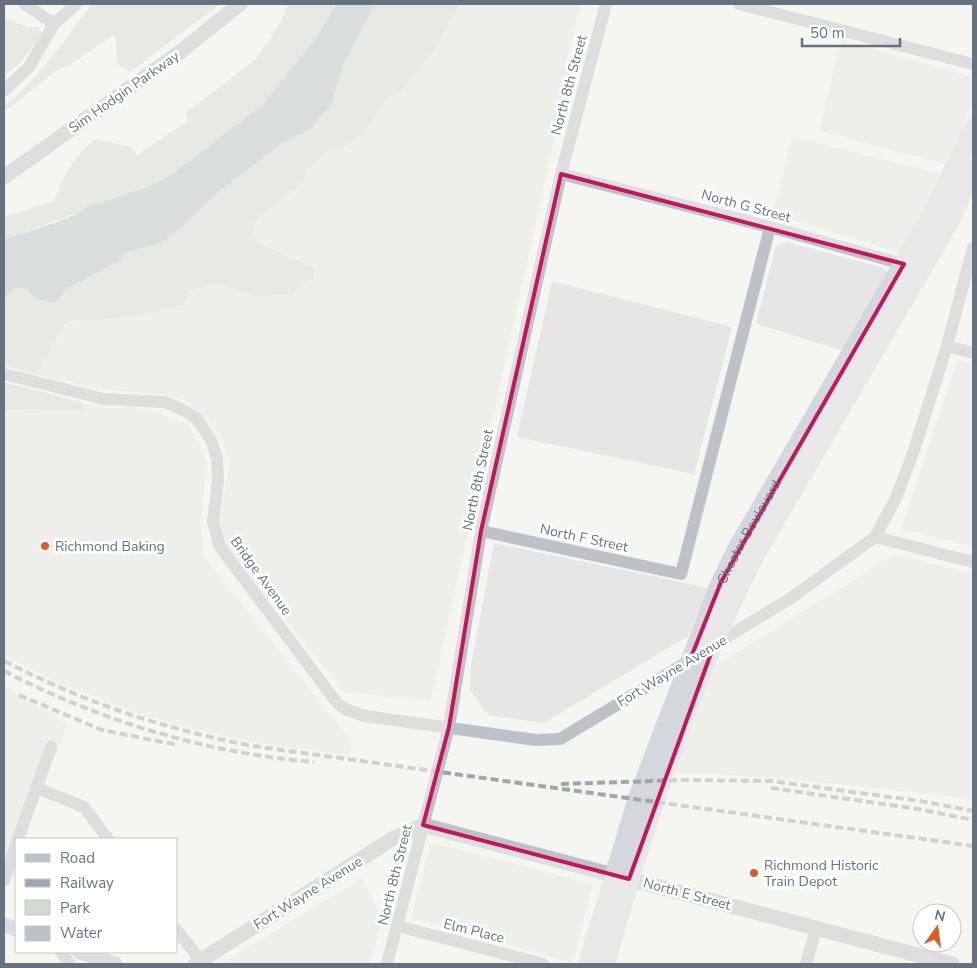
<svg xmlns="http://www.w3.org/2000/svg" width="977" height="968" viewBox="0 0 977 968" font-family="'Nunito Sans',sans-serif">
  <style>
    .built { fill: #e5e6e5 }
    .green { fill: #d4dad1 }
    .water { fill: #b8c2c7 }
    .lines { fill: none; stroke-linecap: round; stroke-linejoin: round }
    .minor { stroke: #bec1c5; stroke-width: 12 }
    .tertiary { stroke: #bec1c5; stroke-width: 15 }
    .trunk { stroke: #d4d8dc; stroke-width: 20 }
    .rail { stroke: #a1a6ac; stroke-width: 4; stroke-dasharray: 8 4; stroke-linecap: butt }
    .marked { fill: none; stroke: #c2185b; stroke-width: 4; stroke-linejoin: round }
    .poi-dot { fill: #da5d2c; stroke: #fff; stroke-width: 2 }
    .labels { text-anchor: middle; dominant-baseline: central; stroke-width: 5; stroke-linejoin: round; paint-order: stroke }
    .street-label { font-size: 14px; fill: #657381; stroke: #fff }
    .poi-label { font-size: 14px; fill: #657381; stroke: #fff; text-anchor: start }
  </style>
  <rect width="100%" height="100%" fill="#f5f5f1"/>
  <path class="built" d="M460,4H581L564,70L569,71L431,701L344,692L227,547L218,531L230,460L221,439L207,419L186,402L163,394L104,390L37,375L64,325L69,321L116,319L189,291L218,283L254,296L293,295L300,283L283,255L260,244L253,236V228L256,220L302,183L307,172L326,152L345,146L363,134L388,97L401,91L434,51Z
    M841,40L973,77V102L945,164L819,131Z
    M792,136L940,174L907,249L900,253L773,214Z
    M786,242L884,268L889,273L847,352L756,324L776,246Z
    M552,281L732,327L694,474L517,437Z
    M957,360L973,364V547L901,529Z
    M84,403L111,408L132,407L160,413L187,424L200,444L207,465L200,524L204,557L352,742L350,756L254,742L192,729L142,715L61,684L4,656V409L83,410Z
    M494,543L709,588L688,636L544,723L488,715L470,690L471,666Z
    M896,554L973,574V801L940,795L848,785L717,774H672L716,665Z
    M4,686L68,724L4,877Z
    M436,844L593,884L573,963L411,918L430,846Z
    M362,878L382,919L370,964H221Z"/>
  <path class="green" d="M92,4H220L130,72L117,64L115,34L68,66L58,69L4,112V105C34,86 69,33 92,4Z
    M287,4H336L318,35L263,104L179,169L158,183L99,204H91L89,208L4,240V217L55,200C66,171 71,160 95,139L131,147L137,155L189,120L185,114L257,58L281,22Z
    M375,4H460L434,51L401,91L388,97L363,134L345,146L326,152L307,172L302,183L256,220L253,228V236L260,244L314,268V279L300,283L293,295L254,296L218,283L189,291L185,305L116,319L69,321L64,325L37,375L4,365V299L16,287L58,301L66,289L118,262L126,253L161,243L182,227L218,192L283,143L309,130L334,95L335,84L342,67Z
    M4,18L27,27H38L42,34L22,61L4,76Z
    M4,382L84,403L83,410L4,409Z"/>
  <path class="water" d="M336,4H375L342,67L331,104L309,130L283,143L218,192L182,227L161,243L126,253L118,262L66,289L58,301C46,303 34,301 28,290L16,287L4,299V240C27,230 76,220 92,203L99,204L158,183L179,169L263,104L318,35Z"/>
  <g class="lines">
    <path class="minor" d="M25,4L54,24
      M739,4L973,64
      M4,91L29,67L54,24L76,4
      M561,174L770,227L910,266
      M947,346L973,353
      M4,374L104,399L165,402L187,412L197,419L211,440L217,458L218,481L213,522L220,547L337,703L345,709L365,716L536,740L560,739L691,660
      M481,531L681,574L770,227
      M875,537L973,562
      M714,645L791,598L875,537L896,498L914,450L947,346L973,248
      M37,788L84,807L108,839
      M18,839L51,747
      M4,881L16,845
      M397,926L543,964
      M176,929L201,961
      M61,952L70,964
      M387,964L449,727L481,531L561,174L606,4
      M806,964L816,929"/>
    <path class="tertiary" d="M4,177L180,52L240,4
      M4,925L16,929
      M80,952L115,964
      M195,964L394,838L423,825L952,964"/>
    <g class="trunk">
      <path id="s1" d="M588,964L638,798L721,582L739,546L936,208L973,128"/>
      <path d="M605,964C644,826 689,687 753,558L949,222L973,169"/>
    </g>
    <path class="rail" d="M4,661C89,704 160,728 253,746L973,846
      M4,671C101,721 205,753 314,762
      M19,695L102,730L178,745
      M561,784L683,780L771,781L920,801L973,811
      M771,788L918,809L973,820"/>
  </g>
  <path d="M0 0H977V968H0ZM561,174L904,264L721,582L690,660L714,645L629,879L423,825L449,727L481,531Z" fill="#f5f5f1" fill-opacity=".55" fill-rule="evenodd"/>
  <path class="marked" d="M561,174L904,264L721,582L690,660L714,645L629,879L423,825L449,727L481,531Z"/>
  <g class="poi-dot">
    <circle cx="45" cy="546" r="5"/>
    <circle cx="754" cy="873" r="5"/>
  </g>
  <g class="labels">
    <g class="street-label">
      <text transform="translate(569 85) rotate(-75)">North 8th Street</text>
      <text transform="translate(124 92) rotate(-35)">Sim Hodgin Parkway</text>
      <text transform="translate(746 206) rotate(15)">North G Street</text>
      <text transform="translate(478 480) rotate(-78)">North 8th Street</text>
      <text stroke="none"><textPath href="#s1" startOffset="462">Chester Boulevard</textPath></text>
      <text transform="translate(584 538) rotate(12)">North F Street</text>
      <text transform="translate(261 576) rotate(54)">Bridge Avenue</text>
      <text transform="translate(672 671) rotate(-31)">Fort Wayne Avenue</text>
      <text transform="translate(395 875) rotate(-76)">North 8th Street</text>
      <text transform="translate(308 893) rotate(-32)">Fort Wayne Avenue</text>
      <text transform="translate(687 894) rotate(15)">North E Street</text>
      <text transform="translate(474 931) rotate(14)">Elm Place</text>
    </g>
    <g class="poi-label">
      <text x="55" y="546">Richmond Baking</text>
      <text x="764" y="865">Richmond Historic<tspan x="764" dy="16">Train Depot</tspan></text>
    </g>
  </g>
  <rect width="977" height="968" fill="none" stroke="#657381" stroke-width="10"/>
  <rect x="15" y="838" width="162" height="115" fill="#ffffff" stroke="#c1c7cd"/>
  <rect x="25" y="854" width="25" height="8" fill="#bec1c5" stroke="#c1c7cd"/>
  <text x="60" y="863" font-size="15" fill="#657381">Road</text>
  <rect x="25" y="879" width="25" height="8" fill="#a1a6ac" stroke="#c1c7cd"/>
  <text x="60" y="888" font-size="15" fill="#657381">Railway</text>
  <rect x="25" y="900" width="25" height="15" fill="#d4dad1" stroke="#c1c7cd"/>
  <text x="60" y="913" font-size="15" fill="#657381">Park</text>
  <rect x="25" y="926" width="25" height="15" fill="#b8c2c7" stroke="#c1c7cd"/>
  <text x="60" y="938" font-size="15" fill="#657381">Water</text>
  <g transform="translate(937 928) rotate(14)"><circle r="24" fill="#ffffff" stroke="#c1c7cd"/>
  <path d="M0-4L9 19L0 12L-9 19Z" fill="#da5d2c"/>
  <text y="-8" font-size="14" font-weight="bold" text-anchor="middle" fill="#657381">N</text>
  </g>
  <path d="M802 38v8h98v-8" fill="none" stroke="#657381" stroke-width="2.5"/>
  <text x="810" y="38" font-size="15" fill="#657381" stroke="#ffffff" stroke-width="4" paint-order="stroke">50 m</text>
</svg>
